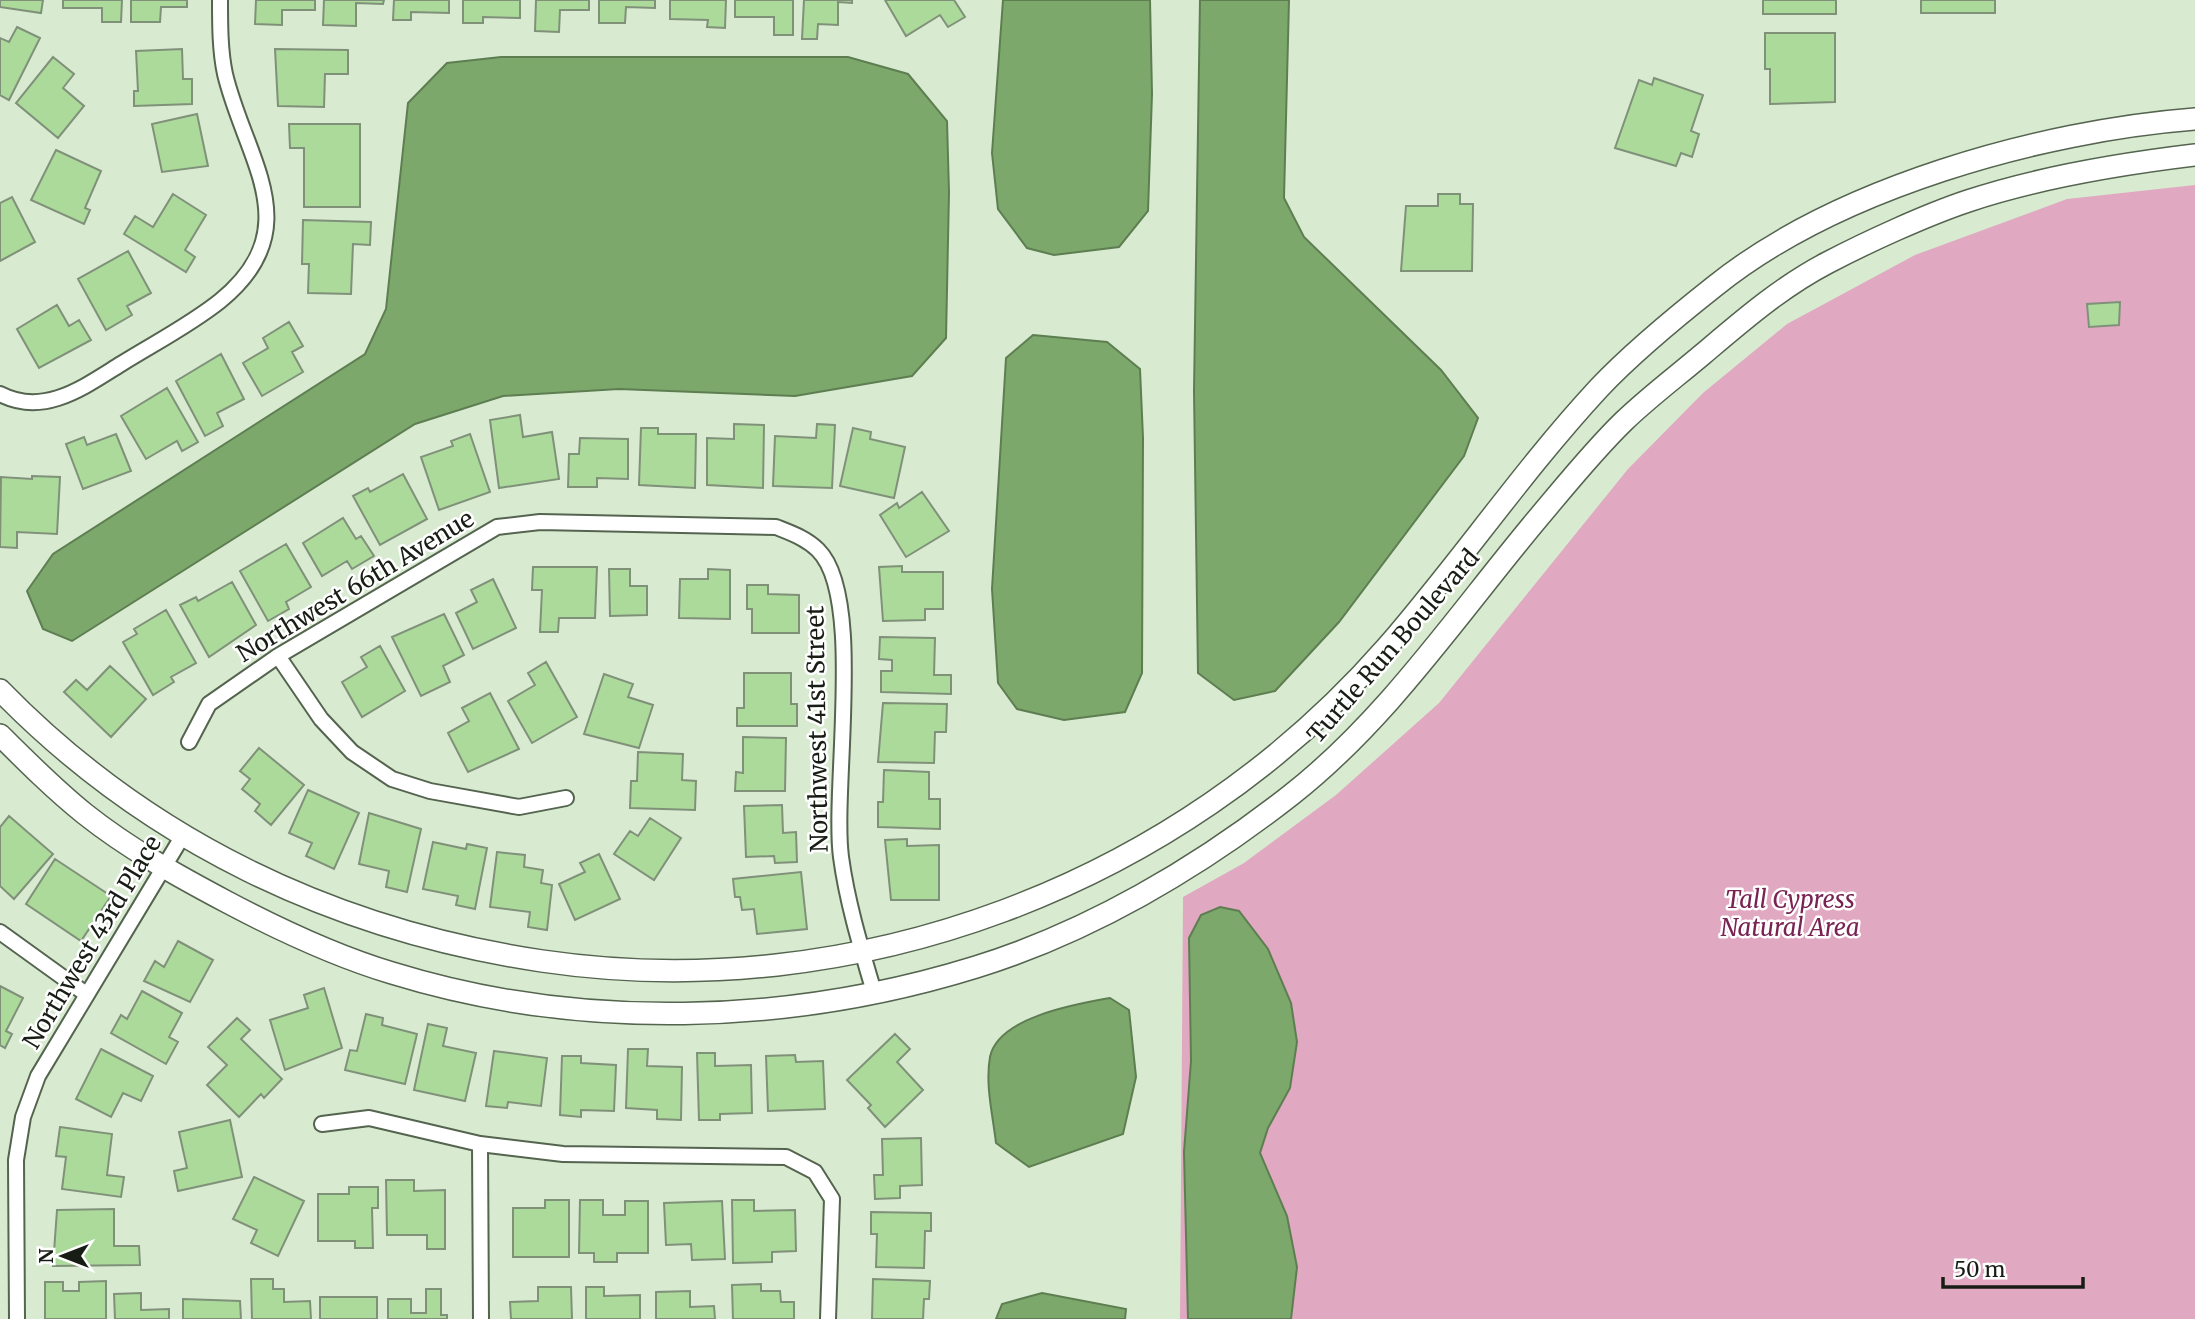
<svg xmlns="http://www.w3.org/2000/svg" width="2195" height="1319" viewBox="0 0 2195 1319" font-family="Merriweather,serif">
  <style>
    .green { fill: #e0a8c1 }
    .water { fill: #7ca86c; stroke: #5e7e52; stroke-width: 2 }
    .building { fill: #acda9b; stroke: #80917a; stroke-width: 2 }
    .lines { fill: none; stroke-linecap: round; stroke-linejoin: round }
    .street-casing { stroke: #54644f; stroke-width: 18 }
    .secondary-casing { stroke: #54644f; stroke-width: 24 }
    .street { stroke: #fff; stroke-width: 14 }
    .secondary { stroke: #fff; stroke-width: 21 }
    .labels { text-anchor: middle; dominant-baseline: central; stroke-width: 5; stroke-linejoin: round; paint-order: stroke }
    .street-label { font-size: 24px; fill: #171d14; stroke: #fff }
    .park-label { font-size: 24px; font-style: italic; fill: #782352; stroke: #fff }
  </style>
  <rect width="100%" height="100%" fill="#d8ebd1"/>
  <path class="green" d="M2195,185V1319H1180L1183,897L1244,863L1336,795L1439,703L1628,469L1703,393L1787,324L1915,255L2067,199Z"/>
  <path class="water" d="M1003,0H1150L1152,94L1148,211L1119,247L1054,255L1027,248L998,209L992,153Z
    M1200,0H1289L1284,198L1304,237L1441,370L1478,418L1464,456L1339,622L1275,691L1234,700L1198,673L1194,391Z
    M501,57H848L908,74L947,121L949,192L946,338L912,376L795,396L619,389L503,396L415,424L72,641L43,629L27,591L53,554L365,354L386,309L408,103L447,63Z
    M1033,335L1107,342L1140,369L1143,438L1142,673L1125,712L1064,720L1017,709L998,683L992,589L1006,358Z
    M1220,907L1239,911L1268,949L1291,1003L1297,1042L1290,1088L1268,1128L1260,1153L1287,1216L1297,1267L1291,1319H1188L1184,1152L1191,1061L1189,938L1201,915Z
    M1110,998L1129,1010L1136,1077L1123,1134L1029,1167L996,1143C993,1116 985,1085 990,1057C998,1017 1077,1004 1110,998Z
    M1042,1293L1126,1309L1125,1319H996L1002,1304Z"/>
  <path class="building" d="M0,0H43L41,13L0,7Z
    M63,0H122L121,22H102V8H63Z
    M131,0H187V7H161L160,22H131Z
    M256,0H315V10H282V25L255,24Z
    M324,0H384L383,4L356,3V26L323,25Z
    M394,0H449V13L411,12V20H393Z
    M463,0H520V18L483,17V23H463Z
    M536,0H589V10H560L559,32L535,31Z
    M599,0H655V8L626,7L625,23H599Z
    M670,0H726L725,28L707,27L708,20L670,19Z
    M735,0H793V35H774V17H735Z
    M804,0H852V3L838,2V25L818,24L817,39H802Z
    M885,0H954L965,17L948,27L940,15L906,36Z
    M1763,0H1836V14H1763Z
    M1921,0H1995V13H1921Z
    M17,27L40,38L9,100L0,95V38L9,42Z
    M1765,33H1835V102L1770,104V69H1765Z
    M182,49L183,79H192V104L134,106V91H138L136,51Z
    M275,49L348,50V74H325L324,107L278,106Z
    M53,57L74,74L63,88L84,106L58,138L16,103Z
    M1654,78L1703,95L1691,131L1699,134L1692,157L1681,153L1676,166L1615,148L1639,80L1652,85Z
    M197,114L208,166L162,172L152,124Z
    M289,124H360V207H304V148H290Z
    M56,150L101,171L85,208L90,210L84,224L31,200Z
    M173,194L206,215L185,250L195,257L186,272L124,234L135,216L153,227Z
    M1438,194H1460V204H1473L1472,271H1401L1406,206H1438Z
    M12,197L35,242L0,261V203Z
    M303,220L371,222L370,245L353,244L351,294L308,293L309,264H302Z
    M128,251L151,293L127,306L132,315L106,330L78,279Z
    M2120,302L2119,325L2089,327L2087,304Z
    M57,305L69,326L79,320L91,340L39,368L17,329Z
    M289,322L303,346L292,352L303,372L262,396L243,363L268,348L263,338Z
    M221,354L244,399L217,413L223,426L205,436L176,381Z
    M167,388L198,442L182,451L177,441L146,459L121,416Z
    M520,415L523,437L552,432L559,479L499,488L490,420Z
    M734,424L764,425L763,488L707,485V438L734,439Z
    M817,424L835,425L832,488L773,486L775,436L816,438Z
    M641,428H658V434H696L695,488L639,485Z
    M853,428L871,432L870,439L905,447L894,498L840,486Z
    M116,434L131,471L83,489L66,444L84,437L87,445Z
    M470,434L490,492L439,510L421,457L453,446L451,441Z
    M580,438L628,439V479L597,478V487H568L569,454H579Z
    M403,474L427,519L380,545L353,496L368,488L370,492Z
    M32,476L60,477L57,534L17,532V548L0,547L1,477L32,479Z
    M922,492L949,531L906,557L880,515L897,503L899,508Z
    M343,518L356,539L361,536L374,556L352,569L347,561L322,576L303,543Z
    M286,544L311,587L286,602L289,609L268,621L240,571Z
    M902,566V572H943V609H925V620L883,621L879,567Z
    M533,567H597L595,618H559L558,632H540L542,590H532Z
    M609,569H630V586H647V615L610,616Z
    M708,569L730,570V619L679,618L680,579H708Z
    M493,579L516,628L473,649L456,613L477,602L471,590Z
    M232,582L256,625L209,657L180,605L196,597L198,601Z
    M747,585H768V594L799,595V633H752V609H747Z
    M166,610L196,663L171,677L174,682L153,695L123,642L137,634L134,629Z
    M444,614L464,655L443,666L450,682L421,696L392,637Z
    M880,637L935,638L934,675H951V694L881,692V671H892V660L879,659Z
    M380,646L405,691L362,717L342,682L367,667L361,657Z
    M546,662L577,717L532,743L508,701L535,685L528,673Z
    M110,666L146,699L111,737L64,692L76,680L87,690Z
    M744,673H791V704H797V726H737V708H744Z
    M604,674L633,684L628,697L653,705L639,748L584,734Z
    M490,693L519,749L468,772L448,733L469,721L462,708Z
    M883,703L947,704L946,732H935L934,763L878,762Z
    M743,737L786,738L785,791H735L736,772L743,773Z
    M259,748L304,785L271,825L255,811L260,804L242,789L250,779L240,771Z
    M638,752L683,754L682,780L696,781L695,810L630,808L631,781H637Z
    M884,770L929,772V799H940V829L878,827V802H883Z
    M308,790L359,813L334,869L306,856L312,843L289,833Z
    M782,805L783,833L796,832L797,862L775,863L774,856L746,857L744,806Z
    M369,813L421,829L407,892L386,887L389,871L359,864Z
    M9,816L53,854L14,899L0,886V827Z
    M650,818L681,838L654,880L614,854L630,831L638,836Z
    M907,839V846L939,845V900H891L885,840Z
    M433,842L466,849L467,844L487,848L475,909L456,905L458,896L423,889Z
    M497,852L525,855L524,867L543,870L541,883L552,885L547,930L528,927L530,912L490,907Z
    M599,854L620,899L575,920L559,884L585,872L580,863Z
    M55,859L111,896L81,941L26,904Z
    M801,872L807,929L757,934L754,909L742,910L740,897H735L733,879Z
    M178,941L213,960L190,1002L144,981L155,961L164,967Z
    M0,986L23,998L6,1031L12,1034L5,1048L0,1045Z
    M324,988L342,1048L285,1070L270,1020L308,1008L304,995Z
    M142,991L182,1013L169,1037L178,1042L166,1064L111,1033L121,1015L127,1019Z
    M366,1014L383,1018L382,1025L417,1034L405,1084L345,1070L350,1050L357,1051Z
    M237,1018L250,1030L241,1039L282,1079L264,1098L261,1094L239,1117L207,1085L227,1065L208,1047Z
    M428,1024L447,1028L443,1046L476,1053L465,1101L414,1090Z
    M895,1034L910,1049L897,1062L923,1090L885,1127L868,1108L871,1105L847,1080Z
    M101,1049L153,1076L141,1101L123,1093L111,1117L76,1099Z
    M628,1049H648L647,1066L682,1067L681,1120L657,1119V1110L626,1108Z
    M494,1051L547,1058L541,1106L508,1102L507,1108L486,1106Z
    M697,1053H715V1066L751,1065L752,1113L720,1114V1120H699Z
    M795,1055L796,1062L823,1061L825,1109L768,1111L766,1056Z
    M562,1056H581V1063L616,1065L614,1111L581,1110V1117L560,1115Z
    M230,1120L242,1177L178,1191L174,1171L187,1168L179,1132Z
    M60,1127L112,1134L107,1175L124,1177L121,1197L62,1189L66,1157L56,1156Z
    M921,1138L922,1185L900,1186V1198L875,1199L874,1175H883L882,1139Z
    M254,1177L304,1201L278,1256L251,1243L257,1230L233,1219Z
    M386,1180H414V1191L445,1190V1249H427V1235H387Z
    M349,1187H378V1208H372L373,1248H355V1241H318V1194H349Z
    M545,1200H569V1257H513V1208H545Z
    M580,1200H603V1215H625V1201H648V1253H617V1262H594V1253H579Z
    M732,1200H754V1211L795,1210L796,1251L772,1252V1262L733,1263Z
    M722,1201L725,1259L692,1260L691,1244L666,1245L664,1203Z
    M114,1209V1246H139L140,1265L53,1266L57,1210Z
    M871,1212L931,1213V1231H925L924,1268L876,1267L877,1234H871Z
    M251,1279H273V1289H284V1302L310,1301L311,1319H252Z
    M873,1279L930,1281L929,1299H924L923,1319H872Z
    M106,1281V1319H45V1282H63V1291H79V1282Z
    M761,1284V1291H780L781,1302H794V1319H733L732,1285Z
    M538,1287H571L572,1319H511L510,1302L538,1301Z
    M586,1287H604V1296L640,1295V1319H586Z
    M426,1289H441V1315H447V1319H388V1299H411V1313H426Z
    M690,1291V1307L714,1306L715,1319H656V1292Z
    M141,1293V1310L169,1309V1319H115L114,1294Z
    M320,1297H377V1319H320Z
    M183,1299L240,1301L241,1319H183Z"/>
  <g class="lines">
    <g class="street-casing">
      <path id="street" d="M0,394C44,417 84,387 121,364C153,344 190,325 220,301C310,228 245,159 225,74C220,51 220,24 220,0
        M278,656L321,719L352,752L392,779L430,791L519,807L566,798
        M189,742L209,704L278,656L497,527L540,522L776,527C791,533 806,538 818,550C865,596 832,787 841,857C847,902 861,948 874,992
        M0,932L86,994
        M322,1124L369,1118L480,1144L563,1154L786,1157L815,1172L832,1199L828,1319
        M480,1144L481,1319
        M17,1319L16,1160L23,1117L38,1076L182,837"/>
    </g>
    <g class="secondary-casing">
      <path id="secondary" d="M0,690C147,841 334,930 542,961C855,1007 1178,886 1387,647C1460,563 1523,470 1599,388C1632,353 1677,316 1715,286C1837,188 2040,131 2195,119
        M0,735C27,762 55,790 85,814C129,849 178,876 227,902C280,930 335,956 392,973C580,1031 789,1025 976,967C1089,932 1198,868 1291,795C1388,719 1460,611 1539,517C1566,485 1594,450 1624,421C1649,397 1677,376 1703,354C1742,321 1781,287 1827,263C1867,242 1926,215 1968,201C2040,177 2120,164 2195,155"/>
    </g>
    <use href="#street" class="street"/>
    <use href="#secondary" class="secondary"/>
  </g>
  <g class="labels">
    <g class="street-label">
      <text transform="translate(355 586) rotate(-31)">Northwest 66th Avenue</text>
      <text transform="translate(1393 646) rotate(-49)">Turtle Run Boulevard</text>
      <text transform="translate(817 729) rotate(-91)">Northwest 41st Street</text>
      <text transform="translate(92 942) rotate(-59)">Northwest 43rd Place</text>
    </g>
    <g class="park-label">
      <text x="1790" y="899">Tall Cypress<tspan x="1790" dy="28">Natural Area</tspan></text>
    </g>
  </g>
  <g transform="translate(63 1256) rotate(270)" stroke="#ffffff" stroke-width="5" paint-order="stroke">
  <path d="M0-5L12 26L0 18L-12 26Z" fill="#171d14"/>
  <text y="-10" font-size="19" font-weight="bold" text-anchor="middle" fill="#171d14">N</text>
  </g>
  <path d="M1943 1277v10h140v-10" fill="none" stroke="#171d14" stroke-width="3.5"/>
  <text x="1954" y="1277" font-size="21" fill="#171d14" stroke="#ffffff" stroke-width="5" paint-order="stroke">50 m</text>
</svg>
